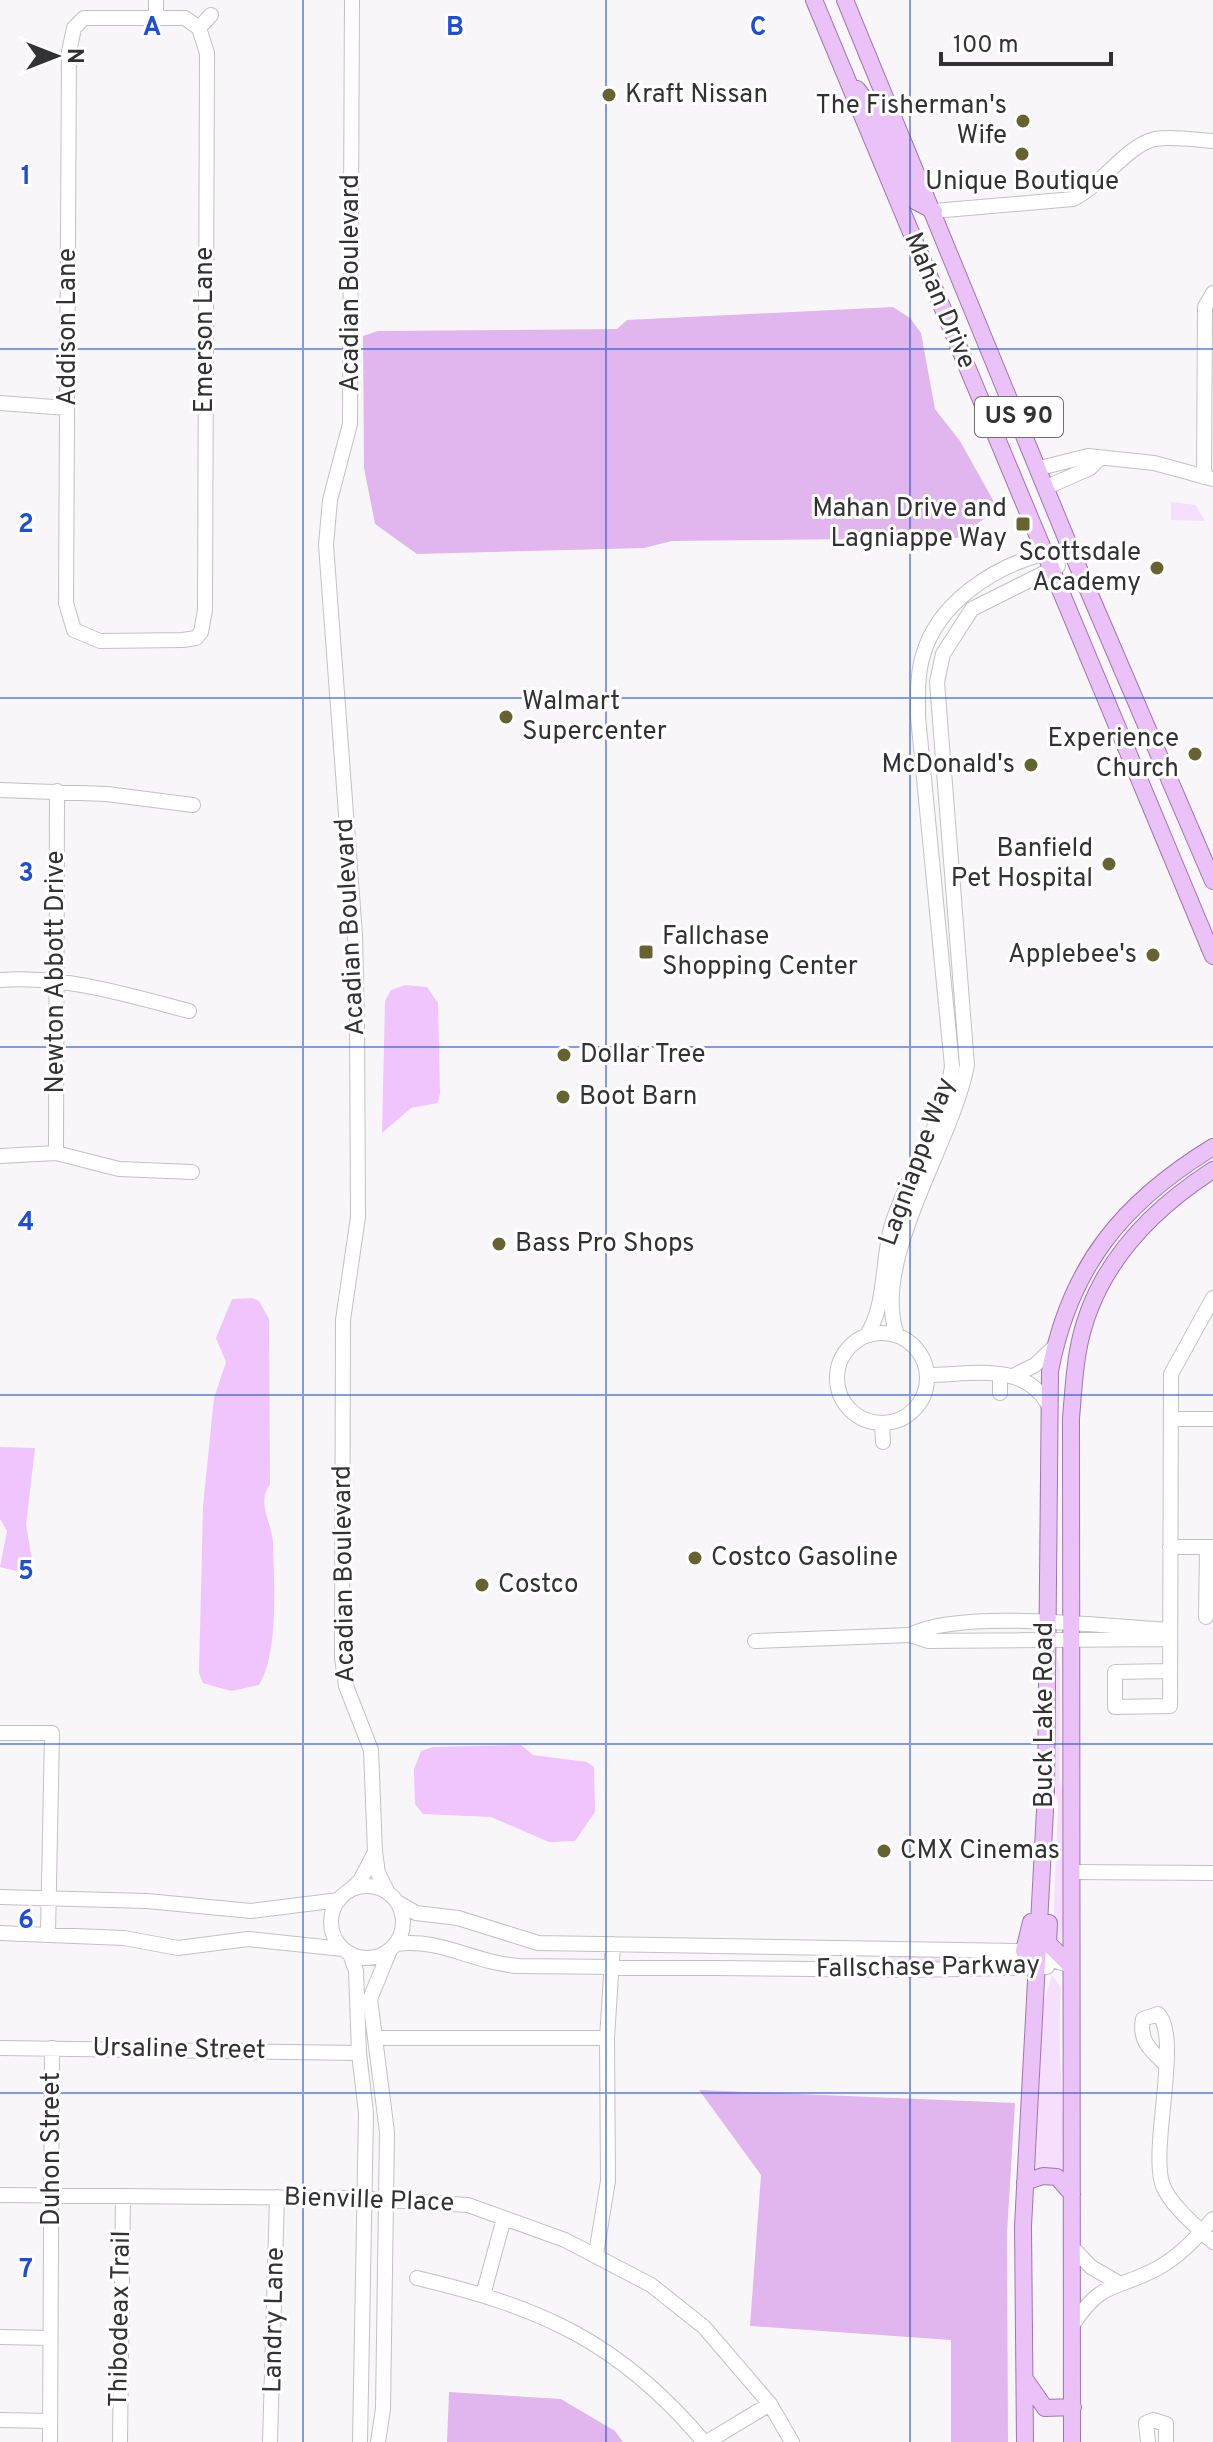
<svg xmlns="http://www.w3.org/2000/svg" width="1213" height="2442" viewBox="0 0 1213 2442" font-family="Overpass,sans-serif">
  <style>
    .green { fill: #f6defd }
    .forest { fill: #e1b6ef }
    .water { fill: #f0c4fd }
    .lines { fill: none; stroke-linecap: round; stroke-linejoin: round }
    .minor-casing { stroke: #c4c1c4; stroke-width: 16 }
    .major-casing { stroke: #a175af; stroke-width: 18 }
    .minor { stroke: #fff; stroke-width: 14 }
    .major { stroke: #ebc2f7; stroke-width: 16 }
    .grid { fill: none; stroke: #1d4ed8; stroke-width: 2; stroke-opacity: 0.55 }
    .poi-dot { fill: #656431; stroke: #fff; stroke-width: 3 }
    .labels { text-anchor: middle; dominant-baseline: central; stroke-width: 6; stroke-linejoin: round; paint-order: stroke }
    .shield { fill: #fff; stroke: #706f70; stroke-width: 2 }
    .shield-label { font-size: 24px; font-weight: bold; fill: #323133 }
    .poi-label { font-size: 26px; fill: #323133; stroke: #fff; text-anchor: start }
    .street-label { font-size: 26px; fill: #323133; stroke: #fff }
    .grid-label { font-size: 26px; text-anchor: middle; font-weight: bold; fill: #1d4ed8; stroke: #fff; stroke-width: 6; stroke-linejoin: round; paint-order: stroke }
  </style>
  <rect width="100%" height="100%" fill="#f9f6fa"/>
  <path class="green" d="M1171,502L1196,505L1205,521L1171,520Z
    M1057,1657L1060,1669V1779L1066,1803L1064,1932L1057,1944L1053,1931L1058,1805L1053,1778Z
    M900,1952L1013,1959L1015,1961L894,1963L890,1959L891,1954Z
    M1052,1975L1061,1988C1056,2052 1065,2113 1066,2176L1034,2172L1042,2007Z"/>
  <path class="forest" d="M893,307L910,318L921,333L935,409L960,441L998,509L957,538L672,541L644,548L417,554L375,524L364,468L363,336L378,331L617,329L627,320Z
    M699,2090L1015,2103L1007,2233L1008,2442H951V2340L750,2326L761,2175Z
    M449,2392L561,2399L615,2431L623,2442H447Z"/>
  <path class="water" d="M405,985L427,987L438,1003L440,1093L438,1103L411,1108L382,1133L385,1001L391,990Z
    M252,1298L259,1301L269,1319L270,1484C256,1504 272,1522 273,1543C274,1583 279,1652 259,1685L231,1691L203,1683L199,1673L203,1506L214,1398L226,1362L216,1338L232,1299Z
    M0,1447L35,1448L26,1525L35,1576L0,1567L7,1531L0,1519Z
    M521,1745L533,1755L587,1762L594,1767L595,1812L575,1841L549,1842L491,1817L423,1814L415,1804L414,1769L421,1751L433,1747Z"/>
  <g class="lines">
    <g class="minor-casing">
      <path id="minor" d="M352,0L350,424L330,500L326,545L355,935L357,1024L358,1217L343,1320L342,1658L346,1686L371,1750L375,1852L378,1873L388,1893
        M156,17V0
        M199,28L211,15
        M934,211L1073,199C1102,185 1127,145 1155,139C1174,136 1195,140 1213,141
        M0,403L67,408
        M1040,468L1088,456L1154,463L1213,479
        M1204,477L1205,307L1213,293
        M1047,487L1090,468L1098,460
        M74,630L66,603L69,52L74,28L84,18H185L199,28L207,53L205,610L201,632
        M74,630L100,641L183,640L196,638L201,632
        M0,790L107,794L193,805
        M0,980C64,975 128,995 189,1011
        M56,1153L57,791
        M0,1156L56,1153L119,1169L192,1172
        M837 1378a45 45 0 1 1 90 0a45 45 0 1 1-90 0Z
        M897,1335C870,1261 953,1142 967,1065L937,682L943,654L972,609L1058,566
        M866,1336C886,1308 882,1261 891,1228C907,1173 945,1124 952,1066L918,717C918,696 917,675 923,655C938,603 992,568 1042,554C1051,551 1063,554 1073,555
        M927,1375C970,1375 1023,1361 1048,1404
        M1015,1375L1035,1365L1054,1347
        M1000,1393V1375
        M1171,1419H1213
        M882,1423L883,1442
        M1170,1547H1213
        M1206,1617L1207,1547
        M910,1635C962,1608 1107,1627 1170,1630
        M755,1641L910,1635L929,1641L1170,1639
        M1170,1671L1115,1672V1707L1170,1706L1171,1374L1213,1298
        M0,1733H52L48,1933
        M1071,1872L1213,1873
        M331 1922a36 36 0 1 1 72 0a36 36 0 1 1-72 0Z
        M349,1891L360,1881L375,1852
        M0,1897L147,1901L251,1911L339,1900
        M397,1902L416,1913L458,1918L538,1943L1024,1951L1069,1965
        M0,1933L124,1938L178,1948L248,1939L343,1949
        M396,1944C442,1938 473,1963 519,1966L910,1970L1047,1967
        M350,1954L356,1971L359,2053L366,2113L360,2442
        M375,2038H607
        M0,2048L359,2053
        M1164,2063C1149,2049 1139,2040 1143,2019L1158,2014C1182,2036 1149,2150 1163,2186C1172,2207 1196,2226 1213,2242
        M0,2195L357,2198L468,2205L565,2240L651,2285L704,2327L770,2404L792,2442
        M1073,2248L1091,2267L1117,2282
        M596,2254L608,2181L607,2038L613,1944
        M417,2278C541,2307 620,2342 704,2442
        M483,2295L504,2218
        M1074,2323C1102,2280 1117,2290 1156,2269C1179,2257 1196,2238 1213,2219
        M0,2337L50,2338
        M0,2420L50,2421
        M50,2442L52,2048
        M120,2442L123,2196
        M270,2442L277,2197
        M378,2442L383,2409L387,2132L370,1999L390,1950
        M707,2442L770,2404
        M1148,2442L1146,2423L1153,2420L1166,2424V2442"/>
    </g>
    <g class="major-casing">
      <path id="major" d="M814,0L1213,956
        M845,0L1073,555L1213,881
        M857,89L878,117L915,201L934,211
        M1049,1923L1048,1943L1070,1965
        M1024,1951L1031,1922
        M1025,2182L1043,2176L1057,2177L1072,2194
        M1025,2379L1045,2408L1073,2407
        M1025,2442L1023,2226L1046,1791L1050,1371C1070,1266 1123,1202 1213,1147
        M1072,2442L1071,1418C1073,1396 1074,1373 1078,1351C1092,1271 1148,1212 1213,1170"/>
    </g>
    <use href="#minor" class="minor"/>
    <use href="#major" class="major"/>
  </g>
  <path class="grid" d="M303,0V2442M606,0V2442M910,0V2442M0,349H1213M0,698H1213M0,1047H1213M0,1395H1213M0,1744H1213M0,2093H1213"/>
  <g class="poi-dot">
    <circle cx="609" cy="95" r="8"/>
    <circle cx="1023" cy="121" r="8"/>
    <circle cx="1022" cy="154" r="8"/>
    <rect x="1015" y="516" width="16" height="16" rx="4"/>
    <circle cx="1157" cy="568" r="8"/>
    <circle cx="506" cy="717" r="8"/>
    <circle cx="1195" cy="754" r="8"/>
    <circle cx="1031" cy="765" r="8"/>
    <circle cx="1109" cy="864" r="8"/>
    <rect x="638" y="944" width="16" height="16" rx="4"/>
    <circle cx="1153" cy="955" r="8"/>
    <circle cx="564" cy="1055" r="8"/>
    <circle cx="563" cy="1097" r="8"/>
    <circle cx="499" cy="1244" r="8"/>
    <circle cx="695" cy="1558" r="8"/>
    <circle cx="482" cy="1585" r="8"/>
    <circle cx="884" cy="1851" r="8"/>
  </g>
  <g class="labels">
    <rect class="shield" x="975" y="397" width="88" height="40" rx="6"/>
    <g class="shield-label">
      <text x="1019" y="417">US 90</text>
    </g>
    <g class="poi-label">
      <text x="625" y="95">Kraft Nissan</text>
      <text x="1007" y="106" text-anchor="end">The Fisherman's<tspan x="1007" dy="30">Wife</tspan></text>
      <text x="1022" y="182" text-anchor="middle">Unique Boutique</text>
      <text x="1007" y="509" text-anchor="end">Mahan Drive and<tspan x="1007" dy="30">Lagniappe Way</tspan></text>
      <text x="1141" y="553" text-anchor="end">Scottsdale<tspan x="1141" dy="30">Academy</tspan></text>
      <text x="522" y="702">Walmart<tspan x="522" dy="30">Supercenter</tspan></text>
      <text x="1179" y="739" text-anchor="end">Experience<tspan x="1179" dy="30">Church</tspan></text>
      <text x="1015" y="765" text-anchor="end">McDonald's</text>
      <text x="1093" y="849" text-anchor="end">Banfield<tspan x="1093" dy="30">Pet Hospital</tspan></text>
      <text x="662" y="937">Fallchase<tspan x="662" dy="30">Shopping Center</tspan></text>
      <text x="1137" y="955" text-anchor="end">Applebee's</text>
      <text x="580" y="1055">Dollar Tree</text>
      <text x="579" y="1097">Boot Barn</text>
      <text x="515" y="1244">Bass Pro Shops</text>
      <text x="711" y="1558">Costco Gasoline</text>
      <text x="498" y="1585">Costco</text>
      <text x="900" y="1851">CMX Cinemas</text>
    </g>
    <g class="street-label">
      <text transform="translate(351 283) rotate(-90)">Acadian Boulevard</text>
      <text transform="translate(939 301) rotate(67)">Mahan Drive</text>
      <text transform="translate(68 327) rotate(-90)">Addison Lane</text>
      <text transform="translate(205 330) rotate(-90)">Emerson Lane</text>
      <text transform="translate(351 927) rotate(-93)">Acadian Boulevard</text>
      <text transform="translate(56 972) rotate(-90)">Newton Abbott Drive</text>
      <text transform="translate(918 1162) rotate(-70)">Lagniappe Way</text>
      <text transform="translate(345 1574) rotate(-91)">Acadian Boulevard</text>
      <text transform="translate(1045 1715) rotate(-90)">Buck Lake Road</text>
      <text transform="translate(928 1968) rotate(-1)">Fallschase Parkway</text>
      <text transform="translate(179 2050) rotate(1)">Ursaline Street</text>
      <text transform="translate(52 2149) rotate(-90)">Duhon Street</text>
      <text transform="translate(369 2201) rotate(2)">Bienville Place</text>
      <text transform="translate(121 2319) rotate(-89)">Thibodeax Trail</text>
      <text transform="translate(275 2320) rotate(-89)">Landry Lane</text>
    </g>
  </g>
  <g class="grid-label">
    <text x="152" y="35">A</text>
    <text x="455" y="35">B</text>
    <text x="758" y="35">C</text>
    <text x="26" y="184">1</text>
    <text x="26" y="532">2</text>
    <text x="26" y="881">3</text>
    <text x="26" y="1230">4</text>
    <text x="26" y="1579">5</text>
    <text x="26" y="1928">6</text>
    <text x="26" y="2277">7</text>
  </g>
  <g transform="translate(56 56) rotate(90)" stroke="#ffffff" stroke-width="6" paint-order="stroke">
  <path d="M0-6L14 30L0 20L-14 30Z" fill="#323133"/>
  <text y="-12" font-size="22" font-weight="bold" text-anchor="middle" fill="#323133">N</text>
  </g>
  <path d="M941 52v12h170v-12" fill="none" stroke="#323133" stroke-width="4"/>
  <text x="953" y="52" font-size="24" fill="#323133" stroke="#ffffff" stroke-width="6" paint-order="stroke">100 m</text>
</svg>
